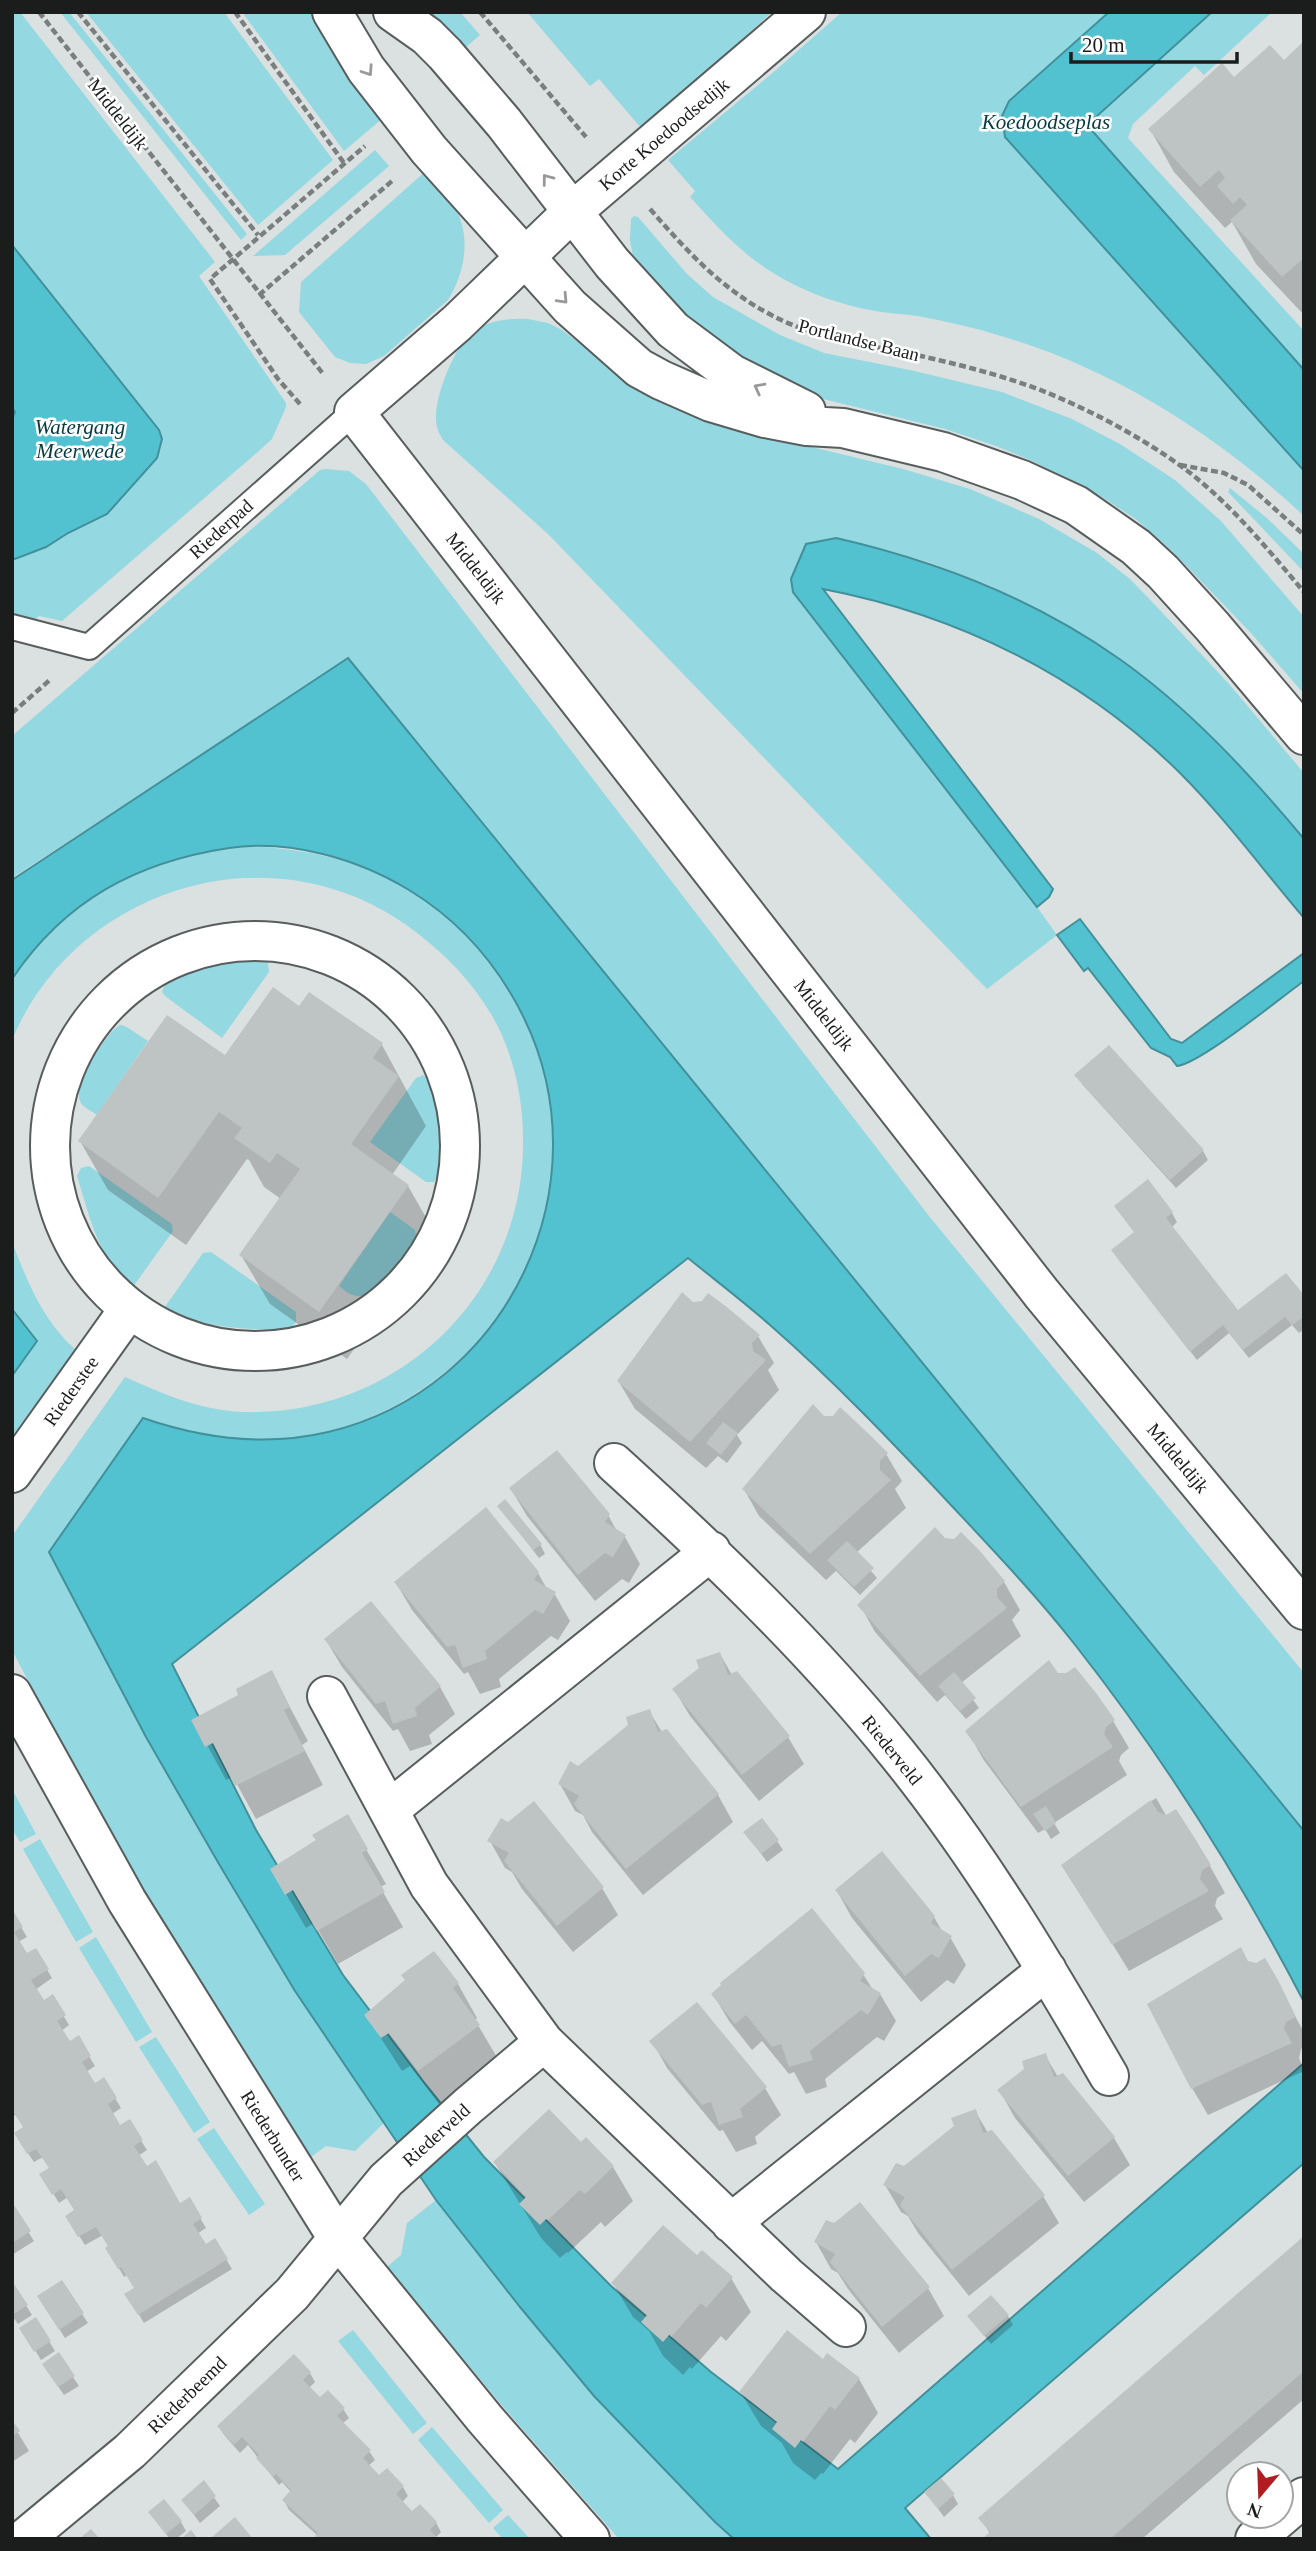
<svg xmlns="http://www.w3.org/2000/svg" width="1316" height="2551" viewBox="0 0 1316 2551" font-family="'Times New Roman',serif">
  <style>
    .green { fill: #94d8e1 }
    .water { fill: #53c2d0; stroke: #42909a; stroke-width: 2 }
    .shadow { fill: #0003 }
    .building { fill: #bec3c4 }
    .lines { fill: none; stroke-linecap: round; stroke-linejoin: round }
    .service-casing { stroke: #585d5d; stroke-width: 28 }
    .minor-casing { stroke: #585d5d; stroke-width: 42 }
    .tertiary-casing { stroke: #585d5d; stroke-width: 42 }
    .path { stroke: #7a7e7e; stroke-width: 4.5; stroke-dasharray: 7 3.5; stroke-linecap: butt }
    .service { stroke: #fff; stroke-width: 24 }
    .minor { stroke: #fff; stroke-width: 38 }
    .tertiary { stroke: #fff; stroke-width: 38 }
    .oneway { stroke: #989999 }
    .labels { text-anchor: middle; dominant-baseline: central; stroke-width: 5; stroke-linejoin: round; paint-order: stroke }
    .street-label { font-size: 19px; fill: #1b1d1d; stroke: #fff }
    .water-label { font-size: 21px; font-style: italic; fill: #043a40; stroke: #fff }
  </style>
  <rect width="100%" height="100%" fill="#dbe0e0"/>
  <path class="green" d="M12,12H20L215,262L199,276L286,403V407L272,439L260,450L62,621L39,616L12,641Z
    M60,12H69L247,234L241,240Z
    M86,12H224L333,160L258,225Z
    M242,12H312L334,40L383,118L344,151Z
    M424,12H460L480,35L466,47Z
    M527,12H772L642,129L599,79L590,86Z
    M842,12H1109L1009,101L1253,413L1304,471V516C1218,436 1114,369 1001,336C976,328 949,322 923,317C908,314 891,314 876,311C829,303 778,282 742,250C723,234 707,215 690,197L695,191L668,160L776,70Z
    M1212,12H1272L1204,75L1195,66L1133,124L1128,138L1304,331V370L1087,125Z
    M375,150L389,166L285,255L253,256Z
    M427,170C436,182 446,194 454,206C472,235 465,273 448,300L384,356L366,364L350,363L335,357L299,312L301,282Z
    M634,216L638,217L687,274L713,297L780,335L824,353L910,370L1002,392L1072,419L1120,444L1175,480L1221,521L1304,617V694L1251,633L1173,552L1137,520L1102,497L1030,460L996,446L945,429L803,394L724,356L634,262L630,240L631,219Z
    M528,319L548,323L562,330L618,372L766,436L903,469L970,489L1039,519L1097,553L1130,579L1157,607L1229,684L1304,773V839L1204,730L1174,702L1118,658L993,587L931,563L884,549L793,592L1037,907L1057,935L987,989L548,534L443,440C439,433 436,427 436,419C435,395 455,344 475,330C490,320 511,318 528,319Z
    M325,469L349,471L366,484L929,1216L1304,1673V1831L349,658L12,878V736L320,470Z
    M1230,488L1268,519L1304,554V572L1228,492Z
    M243,846C294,848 346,856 392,880C508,941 572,1074 548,1203C522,1345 380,1451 236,1441C204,1438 173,1428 143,1418L146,1737L295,1991L385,2122L355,2151L326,2146L311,2157L223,2023L139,1886L57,1736L12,1650V1536L125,1377C163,1394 200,1410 242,1412C398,1417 526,1294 523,1138C523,1097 513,1051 491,1014C469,977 438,947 402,922C345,883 273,869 205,883C119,901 46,958 12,1040C12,1026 8,987 14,976C22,961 36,947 48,935C104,877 166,858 243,846Z
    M238,958H260L268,963L269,972L222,1038L165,996L162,992L165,983C188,969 212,963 238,958Z
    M120,1025L125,1026L148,1041L97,1115C92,1111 82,1107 80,1101C73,1086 106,1032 120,1025Z
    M423,1075C426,1077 429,1078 432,1081C445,1099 449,1166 434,1182H426L370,1142L416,1078Z
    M89,1166L172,1224L173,1231L130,1291C98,1253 91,1222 77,1176L81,1168Z
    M390,1212L415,1230L417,1241C406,1256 378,1298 358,1296C351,1296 344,1290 339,1286Z
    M12,1242C28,1283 43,1321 76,1350L12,1441V1376L37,1342L12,1309Z
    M211,1252L296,1312V1322L291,1328C243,1332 208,1326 162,1311L203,1253Z
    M12,1789L36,1834L20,1842L12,1829Z
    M40,1839L93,1932L76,1942L23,1849Z
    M96,1937L152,2032L136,2042L79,1948Z
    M156,2037L210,2122L194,2133L139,2047Z
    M214,2128L265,2204L249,2215L197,2139Z
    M436,2200L520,2307L715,2522L734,2539H619L504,2408L387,2267L401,2255L407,2223Z
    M353,2330L427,2423L413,2434L338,2341Z
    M432,2427L503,2510L489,2523L418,2440Z
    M508,2515L530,2539H503L493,2528Z"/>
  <path class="water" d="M1109,12H1212L1087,125L1304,370V471L1005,137L1002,116L1009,101Z
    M12,245L159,430L162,439L157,458L107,514L68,533L46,547L15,559L12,558V420L15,412L12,407Z
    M836,538C937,561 1033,598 1118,658C1188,707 1249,773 1304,839V918C1263,870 1225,818 1180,773C1082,676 958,615 823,589L1053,889L1049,897L1037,907L793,592L791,579L806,544Z
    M348,658L1304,1831V2002C1239,1877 1163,1757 1076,1646C1037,1596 993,1550 950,1504C892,1442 834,1381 770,1325C744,1302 715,1280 688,1258L172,1664L256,1830L343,1975L426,2085L484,2157L611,2286L711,2372L838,2469L1304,2063V2163L905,2508L931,2539H734L715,2522L594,2396L520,2307L436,2200L295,1991L219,1864L146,1737L49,1552L143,1418C204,1439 265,1447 328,1432C509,1389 605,1185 524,1018C498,965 460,921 409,890C358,859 290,839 229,848C137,862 65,900 12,979V880Z
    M1080,919L1171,1039L1182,1043L1186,1040L1304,953V981C1280,998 1200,1064 1177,1066L1170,1057L1151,1048L1088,968L1084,971L1057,935Z
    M12,1309L37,1341L12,1376Z"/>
  <path class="shadow" d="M1304,44V315L1256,264L1232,222L1225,228L1174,172L1150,129L1284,62Z
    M300,1008L382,1045L426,1126L392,1175L408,1186L436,1235L347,1359L270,1304L241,1255L281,1199L264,1187L249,1160L247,1159L186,1245L108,1190L80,1141L225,1058Z
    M1077,1075L1203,1151L1208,1160L1176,1188L1082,1084Z
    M1116,1207L1172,1213L1177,1222L1171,1228L1237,1313L1304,1298V1329L1299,1333L1292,1325L1249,1358L1229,1333L1197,1360L1119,1260L1135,1233Z
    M693,1304L758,1336L774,1363L768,1370L779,1390L737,1435L742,1443L727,1463L718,1456L706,1468L635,1409L619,1382Z
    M823,1417L886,1454L902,1481L895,1489L906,1508L856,1553L877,1578L860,1595L836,1571L826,1580L759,1516L744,1489Z
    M511,1489L608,1515L618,1533L625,1537L640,1564L629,1583L622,1579L595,1601L527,1516Z
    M499,1506L540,1544L545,1554L539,1558Z
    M961,1535L1004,1582L1020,1610L1012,1620L1021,1636L961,1683L979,1708L966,1719L945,1695L937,1702L875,1632L860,1605L945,1540L954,1541Z
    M538,1573L547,1589L554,1593L570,1621L558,1640L551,1636L499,1679L501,1687L480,1694L468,1672L464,1674L412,1610L396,1583Z
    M371,1603L440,1687L455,1714L429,1735L432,1744L410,1751L398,1729L393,1731L342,1667L326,1640Z
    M720,1654L732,1675L788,1737L804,1764L759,1801L690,1716L674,1689Z
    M271,1672L308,1741L302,1745L323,1785L256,1819L233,1777L226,1780L194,1721L241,1695Z
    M649,1711L662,1732L718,1795L733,1822L643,1895L592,1832L583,1815L575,1811L560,1784Z
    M1113,1721L1129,1748L1121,1755L1119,1761L1127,1775L1054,1823L1060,1833L1051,1839L1045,1829L1038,1833L983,1759L968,1732Z
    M1156,1798L1167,1817L1210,1866L1225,1893L1217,1898L1215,1906L1223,1919L1129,1971L1064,1865Z
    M347,1816L386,1884L380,1887L403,1927L338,1964L314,1923L306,1928L272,1870L318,1841Z
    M746,1833L777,1841L783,1850L767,1862Z
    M490,1841L602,1888L618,1915L573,1952L522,1889L512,1872L505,1868Z
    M837,1891L934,1917L943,1933L950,1937L966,1965L954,1984L947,1980L921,2002L852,1918Z
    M12,1912L27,1937L18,1942L26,1956L35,1950L52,1978L35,1990L43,2002L52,1997L69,2025L61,2031L69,2043L78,2038L95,2066L86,2072L94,2085L104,2080L121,2108L112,2114L120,2127L129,2122L147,2150L138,2156L179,2205L189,2200L206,2228L197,2234L206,2246L215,2241L232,2269L144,2323L127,2295L136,2289L127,2275L124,2277L113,2258L110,2247L103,2235L85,2245L67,2217L76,2211L68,2197L59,2203L42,2175L51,2169L43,2157L34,2162L21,2143L25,2128L17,2114L12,2117Z
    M1264,1961L1304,2032V2048L1301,2049L1299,2058L1304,2071L1208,2115L1192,2088L1248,1963L1256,1965Z
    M863,1974L873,1990L880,1994L896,2021L884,2041L877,2037L825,2079L827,2087L806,2094L794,2072L789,2074L762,2041L752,2050L729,2021L713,1994L723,1986Z
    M458,1984L477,2018L475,2020L498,2059L439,2104L410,2066L402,2071L366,2015Z
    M652,2041L765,2088L781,2115L755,2137L757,2144L736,2152L723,2130L719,2131L667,2068Z
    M1045,2055L1058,2077L1062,2075L1114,2138L1130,2165L1084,2202L1015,2118L1000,2091Z
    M975,2111L988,2133L1043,2196L1059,2223L969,2296L918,2233L908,2216L901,2212L885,2185Z
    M586,2139L613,2167L633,2201L605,2227L601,2222L568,2253L567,2252L560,2258L541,2238L495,2163L581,2144Z
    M12,2206L34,2241L12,2255Z
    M1304,2238V2399L1142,2539H985L990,2534L981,2518Z
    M816,2242L928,2288L944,2316L899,2353L848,2289L838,2273L831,2269Z
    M697,2258L731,2278L751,2312L726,2341L721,2336L692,2369L690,2367L683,2375L663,2356L649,2331L633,2317L613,2283Z
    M12,2283L32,2315L18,2324L12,2316Z
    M62,2283L88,2323L65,2338L45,2306Z
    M969,2316H1008L1013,2325L991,2344Z
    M36,2320L55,2351L41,2360L27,2337Z
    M58,2355L79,2386L64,2395L49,2373Z
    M823,2361L859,2379L878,2413L855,2443L850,2439L823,2474L821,2473L815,2480L793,2463L782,2443L761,2426L741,2393Z
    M310,2373L315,2382L309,2388L320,2400L343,2409L349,2418L342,2424L369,2451L375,2460L368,2466L379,2478L403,2487L408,2496L402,2502L412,2514L436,2523L441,2532L435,2538L318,2536L289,2510L284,2500L291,2492L282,2482L279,2485L248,2445L240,2453L225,2436L219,2427Z
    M12,2423L29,2451L12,2462Z
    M204,2483L220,2506L200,2523L183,2500Z
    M927,2493L953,2495L958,2504L944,2517Z
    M156,2521L181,2522L186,2531L176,2539H170Z"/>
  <path class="building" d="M1304,41V258L1282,277L1230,220L1247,205L1240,197L1233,204L1217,186L1225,178L1219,170L1200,187L1148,129L1222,63L1234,77L1270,45L1284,60Z
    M273,987L299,1006L309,992L383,1043L373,1058L399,1076L351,1144L409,1185L319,1312L239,1255L300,1169L277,1153L270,1163L234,1138L242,1128L219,1112L158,1198L78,1141L167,1015L225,1055Z
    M1109,1045L1204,1150L1170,1180L1074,1075Z
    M1148,1179L1173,1212L1166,1218L1238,1310L1286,1273L1304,1295V1317L1292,1325L1285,1317L1243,1350L1223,1325L1190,1352L1111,1250L1134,1232L1114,1206Z
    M682,1292L693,1302L702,1301L708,1293L728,1308L760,1335L752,1343L753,1351L766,1360L690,1442L617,1381Z
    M813,1404L824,1416H833L840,1407L870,1435L888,1453L880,1461V1470L891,1480L810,1554L742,1489Z
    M723,1422L738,1433L721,1455L706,1443Z
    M557,1450L610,1514L605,1522L626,1535L613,1557L605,1553L578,1575L509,1488Z
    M505,1499L542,1544L533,1550L497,1506Z
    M486,1507L539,1572L534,1580L556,1592L543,1614L535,1610L485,1651L487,1659L463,1668L455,1645L447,1647L394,1582Z
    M935,1527L945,1538L954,1539L961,1532L979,1550L1005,1581L997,1589V1597L1007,1608L920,1676L857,1605Z
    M847,1541L874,1568L854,1587L827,1560Z
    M371,1601L441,1686L415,1708L417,1716L393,1724L385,1701L376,1704L324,1639Z
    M720,1652L728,1675L737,1671L790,1736L742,1775L672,1689L699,1668L696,1660Z
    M1049,1660L1058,1673H1066L1075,1667L1096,1693L1115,1720L1106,1727L1104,1734L1113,1747L1021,1807L965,1731Z
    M272,1670L290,1707L284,1710L305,1751L235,1786L213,1743L205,1747L191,1720L238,1695L236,1689Z
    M954,1672L976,1698L960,1711L938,1686Z
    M650,1709L658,1732L667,1729L719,1794L626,1869L574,1804L579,1796L558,1784L570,1761L578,1766L628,1725L626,1717Z
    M1151,1800L1158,1812L1166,1815L1176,1809L1194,1837L1211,1865L1202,1870L1200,1879L1209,1891L1112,1945L1061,1865Z
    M534,1801L604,1887L557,1926L504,1861L509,1853L487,1841L501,1818L508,1822Z
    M1046,1806L1056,1823L1045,1831L1033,1814Z
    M348,1814L368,1849L362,1853L385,1892L317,1931L293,1890L285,1895L270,1869L316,1840L312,1835Z
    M762,1818L779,1840L761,1854L743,1832Z
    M882,1851L935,1916L931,1923L952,1936L939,1958L931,1954L905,1976L835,1890Z
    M812,1908L865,1973L860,1981L881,1993L868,2015L861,2010L810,2051L813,2060L789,2067L781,2044L772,2047L746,2015L735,2024L711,1994L721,1985L720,1983Z
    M12,1909L23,1927L14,1932L27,1953L36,1948L49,1969L31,1980L44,2000L53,1994L66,2015L57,2021L70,2041L79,2035L91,2056L82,2062L95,2083L104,2077L117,2098L108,2104L120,2125L130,2119L143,2140L134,2146L147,2166L156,2160L180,2203L190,2197L202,2218L193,2224L206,2244L215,2238L228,2259L138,2315L124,2294L134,2288L121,2267L118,2269L105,2248L108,2246L96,2227L78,2237L65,2216L74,2210L61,2189L52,2195L39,2174L49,2168L36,2149L27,2154L14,2133L23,2127L12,2110Z
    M1241,1947L1248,1961L1256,1963L1265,1958L1278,1980L1296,2017L1286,2022L1284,2029L1292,2043L1191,2089L1147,2004Z
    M434,1951L459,1983L453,1988L480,2025L418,2071L389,2033L381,2038L364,2015L405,1980L401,1975Z
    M697,2002L767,2087L740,2109L743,2117L719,2125L711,2102L702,2105L649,2041Z
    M1046,2053L1054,2077L1063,2073L1115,2137L1068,2176L997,2090L1024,2069L1022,2061Z
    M549,2109L581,2142L586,2137L614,2166L585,2194L580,2190L548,2220L546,2219L540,2225L519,2204L526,2197L493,2162Z
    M976,2109L983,2133L992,2130L1045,2195L952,2270L900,2205L905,2197L883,2185L896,2163L904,2166L954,2126L951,2118Z
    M12,2202L31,2231L12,2243Z
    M860,2202L930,2287L882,2327L830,2262L835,2254L814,2242L826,2220L834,2223Z
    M663,2225L697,2255L702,2250L733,2277L706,2308L701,2303L671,2337L670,2334L663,2342L641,2322L647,2315L611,2283Z
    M1304,2236V2371L1110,2539H982L990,2532L978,2518Z
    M62,2280L84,2313L59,2330L37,2296Z
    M12,2281L28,2305L12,2315Z
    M991,2295L1009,2315L984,2336L967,2316Z
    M36,2317L51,2341L34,2352L19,2328Z
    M787,2330L823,2359L827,2353L860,2378L835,2410L830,2406L803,2442L801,2440L795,2448L772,2429L777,2422L739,2392Z
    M59,2352L75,2376L58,2387L42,2364Z
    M294,2354L311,2372L303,2380L320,2397L328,2390L345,2408L337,2416L371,2450L363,2458L379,2475L387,2468L404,2486L396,2494L412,2511L420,2504L437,2522L430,2530L438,2539H318L315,2536L318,2533L282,2500L291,2490L276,2474L273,2477L256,2458L259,2455L242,2437L234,2445L217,2426Z
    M12,2420L20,2431L12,2436Z
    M941,2478L955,2494L938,2509L924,2492Z
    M204,2480L216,2496L194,2515L181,2500Z
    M164,2499L182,2521L166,2534L148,2512Z
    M235,2517L253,2539H214L212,2537Z
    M91,2529L100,2539H79Z
    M191,2530L198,2539H181Z"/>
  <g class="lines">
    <g class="service-casing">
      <path id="service" d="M12,627L89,647L354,412"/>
    </g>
    <g class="minor-casing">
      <path id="minor" d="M806,12L572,212L457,323L354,412L1042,1294L1304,1610
        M50 1146a205 205 0 1 1 410 0a205 205 0 1 1-410 0Z
        M614,1463C714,1554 811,1647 896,1752C978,1853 1044,1964 1109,2076
        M12,1473L129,1309
        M12,1694L127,1901L337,2237L485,2419L590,2539
        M327,1696L429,1885L544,2042L786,2275L846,2327
        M389,1810L711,1551
        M731,2223L1047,1970
        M24,2539L130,2451L292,2294L386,2180L468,2106L544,2042
        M1255,2539L1304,2497"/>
    </g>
    <g class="tertiary-casing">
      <path id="tertiary" d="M332,12L366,69L429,150L570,307L639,368L661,380L711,402L765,418L807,426L843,428L943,452L1022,480L1076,505L1136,547L1163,572L1212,626L1304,735
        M393,12L427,36L445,54L504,123L612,263L673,330L732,374L806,411"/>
    </g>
    <path class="path" d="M39,12L324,375
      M78,12L258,235
      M235,12L344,163
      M480,12L586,137
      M650,209C689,253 720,288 773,316C819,340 871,345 921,356C961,365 1000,375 1038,389C1086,408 1136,434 1178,464C1226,498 1266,547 1304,592
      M259,295L392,181
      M300,404L278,379L210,279L365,146
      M1180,465L1224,473L1248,485L1304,535
      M12,713L51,679"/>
    <use href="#service" class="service"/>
    <use href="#minor" class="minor"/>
    <use href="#tertiary" class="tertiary"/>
  </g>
  <defs><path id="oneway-chevron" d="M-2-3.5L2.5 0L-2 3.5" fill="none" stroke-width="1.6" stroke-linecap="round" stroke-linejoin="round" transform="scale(1.75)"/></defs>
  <g class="oneway">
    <use href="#oneway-chevron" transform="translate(368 71) rotate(56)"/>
    <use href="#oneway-chevron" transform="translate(547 179) rotate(-127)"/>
    <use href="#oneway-chevron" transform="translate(563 299) rotate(47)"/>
    <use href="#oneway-chevron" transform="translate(759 388) rotate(-152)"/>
  </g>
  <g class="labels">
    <g class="street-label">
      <text transform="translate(118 114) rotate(52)">Middeldijk</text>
      <text transform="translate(664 134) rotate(-40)">Korte Koedoodsedijk</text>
      <text transform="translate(859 340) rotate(14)">Portlandse Baan</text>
      <text transform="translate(221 529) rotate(-42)">Riederpad</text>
      <text transform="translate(476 568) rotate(52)">Middeldijk</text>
      <text transform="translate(824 1015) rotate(52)">Middeldijk</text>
      <text transform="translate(71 1391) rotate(-55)">Riederstee</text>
      <text transform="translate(1178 1458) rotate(50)">Middeldijk</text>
      <text transform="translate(892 1750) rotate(51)">Riederveld</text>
      <text transform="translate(436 2135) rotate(-42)">Riederveld</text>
      <text transform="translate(273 2136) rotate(58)">Riederbunder</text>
      <text transform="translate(187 2395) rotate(-44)">Riederbeemd</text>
    </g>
    <g class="water-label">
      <text x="1046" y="122">Koedoodseplas</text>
      <text x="80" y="427">Watergang<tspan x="80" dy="24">Meerwede</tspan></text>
    </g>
  </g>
  <rect width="1316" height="2551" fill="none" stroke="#1b1d1d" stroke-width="28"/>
  <g transform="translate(1260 2495) rotate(199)"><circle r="33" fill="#ffffff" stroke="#a4a5a5" stroke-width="2"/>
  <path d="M0-5L12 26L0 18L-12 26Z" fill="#af1d20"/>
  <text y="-10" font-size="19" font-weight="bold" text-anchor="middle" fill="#1b1d1d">N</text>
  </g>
  <path d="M1071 52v10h166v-10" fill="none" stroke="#1b1d1d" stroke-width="3.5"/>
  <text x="1082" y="52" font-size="21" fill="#1b1d1d" stroke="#ffffff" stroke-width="5" paint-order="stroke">20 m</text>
</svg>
